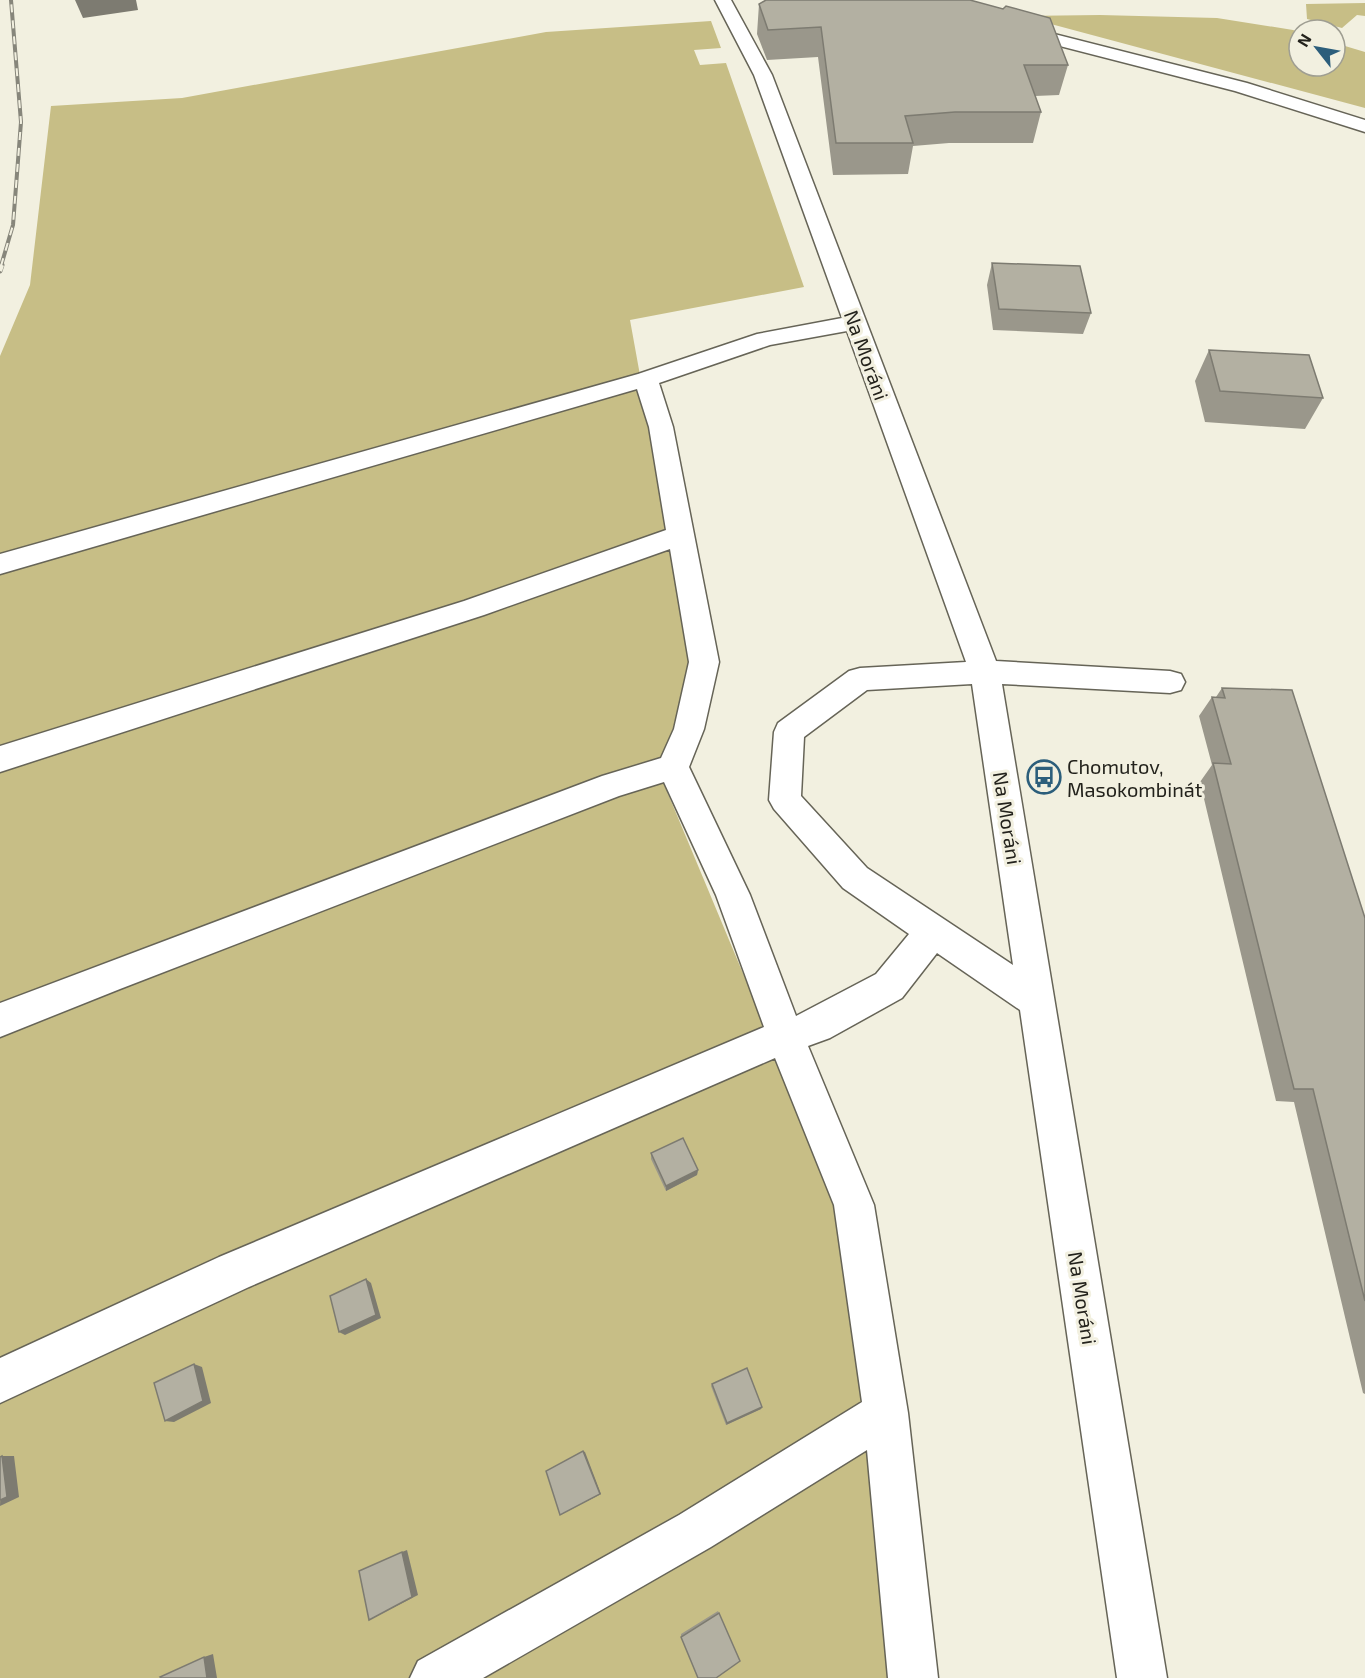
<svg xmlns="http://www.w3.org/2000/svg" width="1365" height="1678" viewBox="0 0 1365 1678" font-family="'Exo 2',sans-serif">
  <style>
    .green { fill: #c7be86 }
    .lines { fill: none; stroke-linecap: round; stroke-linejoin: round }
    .minor-casing { stroke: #666457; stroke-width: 3 }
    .minor { fill: #fff; fill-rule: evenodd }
    .rail-far1-casing { stroke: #87867b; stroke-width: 4 }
    .rail-casing { stroke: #87867b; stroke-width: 5 }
    .rail-far1 { stroke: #f2f0e0; stroke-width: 2; stroke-dasharray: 8; stroke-linecap: butt }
    .rail { stroke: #f2f0e0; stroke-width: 4; stroke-dasharray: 10; stroke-linecap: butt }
    .wall { fill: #9a978b }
    .shaded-wall { fill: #7d7b71 }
    .building { fill: #b3b0a2; stroke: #7d7b71; stroke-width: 1.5 }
    .labels { text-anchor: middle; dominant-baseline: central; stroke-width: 6; stroke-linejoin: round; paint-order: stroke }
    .street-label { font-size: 20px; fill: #23221c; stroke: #f2f0e0 }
    .poi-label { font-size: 20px; fill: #23221c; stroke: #f2f0e0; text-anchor: start }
  </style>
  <rect width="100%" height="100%" fill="#f2f0e0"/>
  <path class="green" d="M1365,3V16L1357,15L1342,28L1307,19L1306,4Z
    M1100,15L1217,18L1293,30L1299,32V66H1335V43L1365,52V108L1021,16Z
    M711,21L721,48L694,50L700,65L726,63L804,287L630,320L691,657L661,777L846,1220L892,1678H0V356L30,285L51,106L182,98L546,32Z"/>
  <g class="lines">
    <g class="minor-casing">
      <path id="minor" d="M715,0H731L772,75L996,661L1170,671L1181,674L1185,682L1181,690L1170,693L1002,684L1167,1678H1117L1020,1010L937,953L902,998L830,1038L808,1046L874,1205L908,1413L938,1678H888L867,1450L711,1547L483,1678H410L418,1661L679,1515L862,1402L834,1205L775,1058L249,1287L0,1403V1358L219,1257L764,1027L716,895L664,782L619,796L120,989L0,1037V1003L602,776L661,758L674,729L689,662L670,549L484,615L0,772V746L464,601L666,530L649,427L637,389L0,574V554L638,374L757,334L842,318L754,75ZM847,331L966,662L860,668L849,671L778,723L774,732L769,800L774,809L843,888L909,934L876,974L796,1016L750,895L689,767L704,729L719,662L673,427L659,383L770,345ZM972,684L1013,965L867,868L801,796L804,737L867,690Z
        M1015,24L1247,83L1365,120V132L1235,91L1009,33L1006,29L1009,25Z"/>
    </g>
    <use href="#minor" class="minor"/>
    <g class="rail-far1-casing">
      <path id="rail-far1" d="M1,266L13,225L21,122L11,0"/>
    </g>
    <g class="rail-casing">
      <path id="rail" d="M0,271L2,265"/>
    </g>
    <use href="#rail-far1" class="rail-far1"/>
    <use href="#rail" class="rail"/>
  </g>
  <path class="wall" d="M759,4L1068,65L1059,95L1035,96L1041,112L1033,143H949L913,146L908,174L833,175L818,57L767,60L757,34Z
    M992,263L1091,313L1083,334L993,330L987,285Z
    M1209,350L1323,398L1305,429L1205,422L1195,381Z
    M1222,688L1365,918V1394L1363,1393L1294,1102L1276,1101L1200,782L1212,765L1199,716L1212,697H1216Z
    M651,1153L698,1170L697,1175L666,1191L651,1159Z
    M712,1384L762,1407L761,1409L726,1425L711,1386Z
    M718,1611L740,1661L681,1637V1634Z"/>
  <path class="shaded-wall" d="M75,0H136L138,10L83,18Z
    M698,1170L697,1175L666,1191V1186Z
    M366,1279L371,1283L381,1318L345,1335L339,1332Z
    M194,1364L202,1367L211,1403L174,1422L165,1421Z
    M762,1407L761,1409L726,1425L727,1423Z
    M583,1451L585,1452L601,1494L560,1515Z
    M2,1456H14L19,1497L0,1506Z
    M407,1550L418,1595L369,1620L402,1552Z
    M213,1654L217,1678H207L204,1657Z"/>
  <path class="building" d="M766,0H970L1003,9L1006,6L1050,18L1068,65H1024L1041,112H955L905,116L913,143H836L821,27L768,30L759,4Z
    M992,263L1080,266L1091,313L999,309Z
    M1209,350L1309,355L1323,398L1220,391Z
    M1222,688L1292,690L1365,918V1301L1313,1089H1294L1213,763L1231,764L1212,697L1225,698Z
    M683,1138L698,1170L666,1186L651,1153Z
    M366,1279L376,1315L339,1332L330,1296Z
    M194,1364L203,1401L165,1421L154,1383Z
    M747,1368L762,1407L727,1423L712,1384Z
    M583,1451L600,1494L560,1515L546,1471Z
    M2,1456L7,1497L0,1500V1457Z
    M402,1552L412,1597L369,1620L359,1571Z
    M719,1613L740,1661L716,1678H698L681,1637Z
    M204,1657L207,1678H161L160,1677Z"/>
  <defs>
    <g id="bus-ring" transform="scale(1.725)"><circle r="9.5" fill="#f2f0e0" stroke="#2c5e7b" stroke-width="1.5"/><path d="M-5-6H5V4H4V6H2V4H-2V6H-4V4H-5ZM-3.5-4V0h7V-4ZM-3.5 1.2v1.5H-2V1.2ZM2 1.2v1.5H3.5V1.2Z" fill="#2c5e7b"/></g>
  </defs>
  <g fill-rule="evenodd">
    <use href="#bus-ring" x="1044" y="777"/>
  </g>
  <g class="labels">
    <g class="street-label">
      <text transform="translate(867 355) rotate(70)">Na Moráni</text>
      <text transform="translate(1008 818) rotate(81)">Na Moráni</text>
      <text transform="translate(1083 1298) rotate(81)">Na Moráni</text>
    </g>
    <g class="poi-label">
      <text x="1067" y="766">Chomutov,<tspan x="1067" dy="23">Masokombinát</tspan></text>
    </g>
  </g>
  <g transform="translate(1317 48) rotate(301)"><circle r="28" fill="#f2f0e0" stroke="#9f9e92" stroke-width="1.5"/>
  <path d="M0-4.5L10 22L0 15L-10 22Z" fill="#2c5e7b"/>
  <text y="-9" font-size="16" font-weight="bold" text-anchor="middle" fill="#23221c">N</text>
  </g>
</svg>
